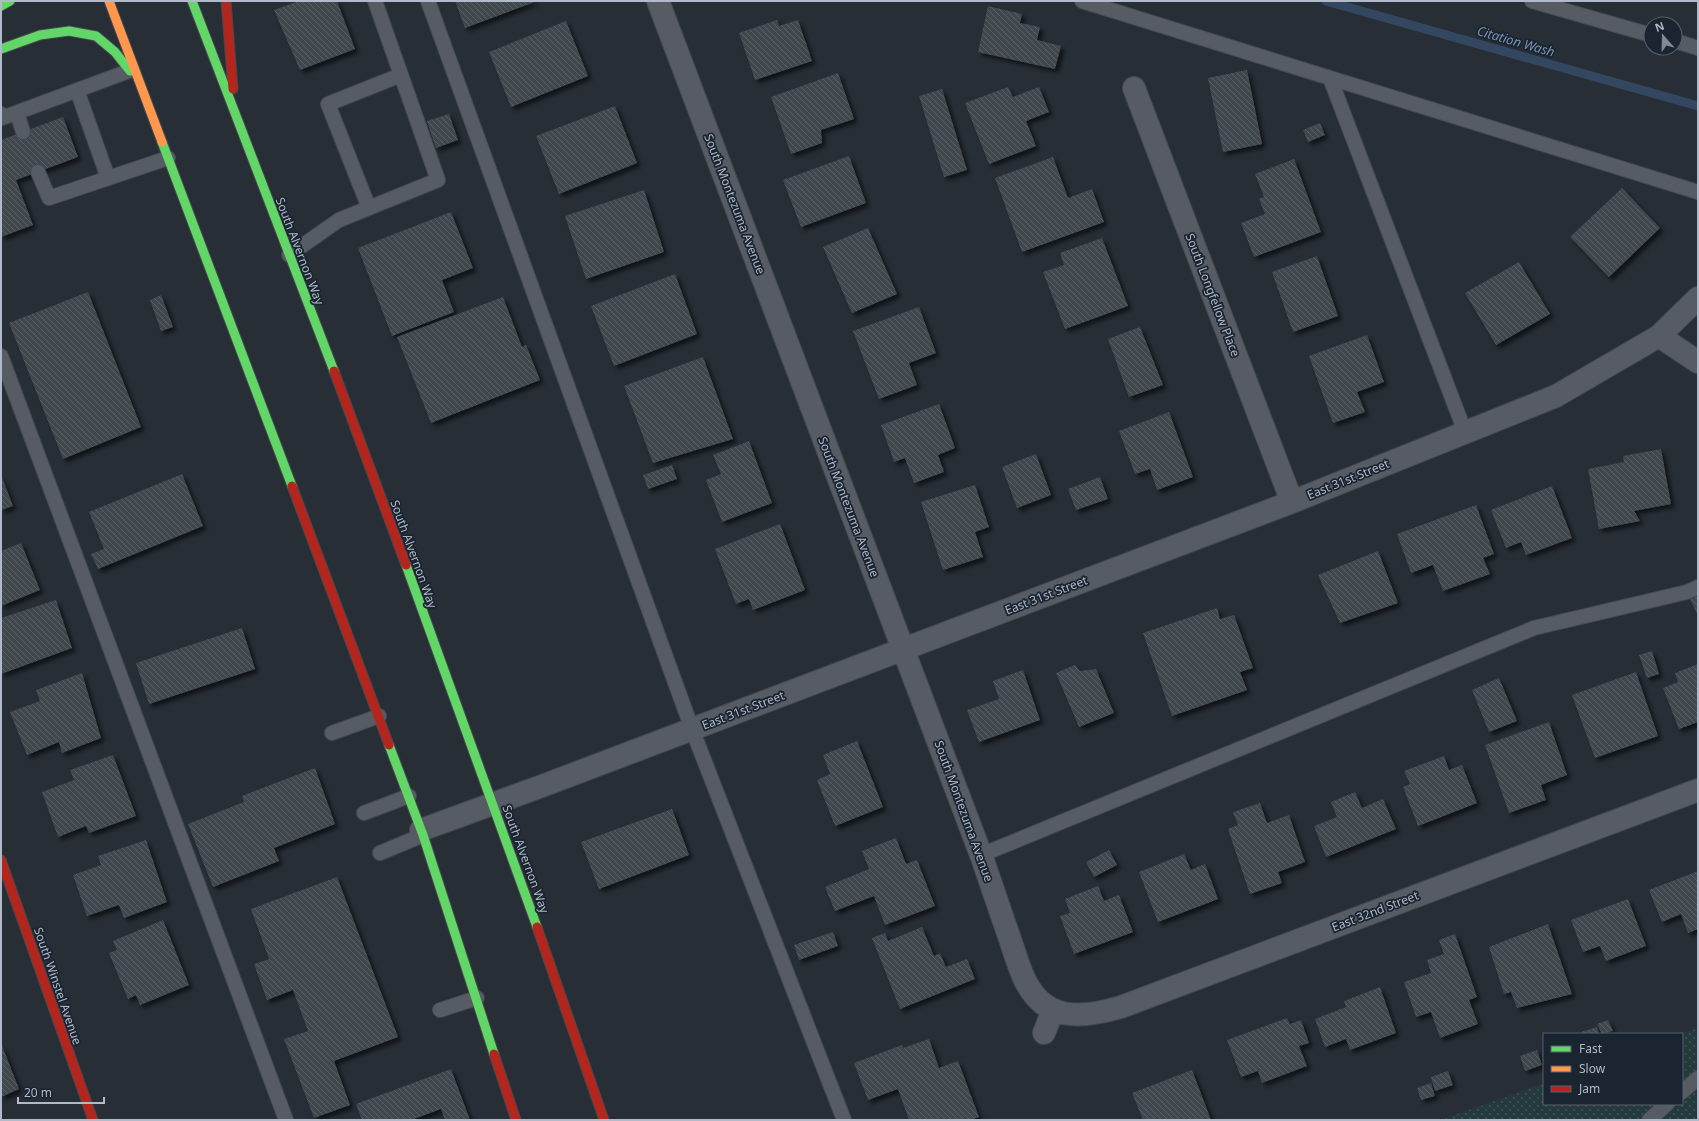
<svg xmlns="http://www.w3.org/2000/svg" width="1699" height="1121" viewBox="0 0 1699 1121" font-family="'Noto Sans',sans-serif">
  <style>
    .park { fill: url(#park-dots) }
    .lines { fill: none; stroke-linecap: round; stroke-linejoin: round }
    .stream { stroke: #344760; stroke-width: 9 }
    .building { fill: url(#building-back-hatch); filter: url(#shadow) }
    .lane-casing { stroke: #44494f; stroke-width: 16 }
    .street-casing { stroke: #44494f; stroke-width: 24 }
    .fast-casing { stroke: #44494f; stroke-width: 11 }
    .slow-casing { stroke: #44494f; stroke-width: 11 }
    .jam-casing { stroke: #44494f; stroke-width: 11 }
    .lane { stroke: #575c64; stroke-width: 14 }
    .street { stroke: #575c64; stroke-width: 22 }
    .fast { stroke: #63d668; stroke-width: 9 }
    .slow { stroke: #ff974d; stroke-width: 9 }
    .jam { stroke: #b3261e; stroke-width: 9 }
    .labels { text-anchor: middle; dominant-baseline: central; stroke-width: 3.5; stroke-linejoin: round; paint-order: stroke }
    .street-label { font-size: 12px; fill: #b1bac8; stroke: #1b2431 }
    .water-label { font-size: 13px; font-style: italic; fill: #7791b1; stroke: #1b2431 }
  </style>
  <defs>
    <pattern id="park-dots" width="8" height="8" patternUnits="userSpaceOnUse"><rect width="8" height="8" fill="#24393c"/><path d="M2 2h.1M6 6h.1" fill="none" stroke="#415457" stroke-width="1.8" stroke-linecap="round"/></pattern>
    <pattern id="building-back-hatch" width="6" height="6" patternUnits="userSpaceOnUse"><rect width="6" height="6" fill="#41474e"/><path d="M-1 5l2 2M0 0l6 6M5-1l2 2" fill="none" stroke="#5a5f66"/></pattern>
    <filter id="shadow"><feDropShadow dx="3.5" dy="3.5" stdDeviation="2" flood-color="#0009"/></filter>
  </defs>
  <rect width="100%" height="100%" fill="#272e36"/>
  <path class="park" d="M1698,1028V1120H1441L1544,1083V1104H1682L1681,1034Z"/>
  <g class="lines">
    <path class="stream" d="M1326,1L1698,106"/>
  </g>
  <path class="building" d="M299,1H337L355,49L300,70L274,10Z
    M455,1H537L465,28Z
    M988,6L1022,14L1020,23L1040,27L1037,40L1061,46L1055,69L978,52Z
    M777,20L779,26L798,20L812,61L755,80L739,33Z
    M566,21L588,76L511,107L489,52Z
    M1247,70L1262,144L1223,152L1208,78Z
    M838,73L854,119L821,130L822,143L791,154L771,97Z
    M1008,87L1013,97L1039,87L1049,112L1026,121L1036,146L989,164L965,103Z
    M942,89L967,170L944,177L919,96Z
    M615,106L637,163L559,194L536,136Z
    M449,114L458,140L436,148L427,121Z
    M63,117L78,157L16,180L33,225L1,237V140Z
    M1320,123L1325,135L1308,142L1303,130Z
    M849,156L866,203L801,227L783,180Z
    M1053,157L1068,198L1092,189L1104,222L1022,252L995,178Z
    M1294,159L1321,232L1254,257L1241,223L1265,214L1259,199L1264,197L1255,174Z
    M1622,188L1660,228L1609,277L1570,237Z
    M644,190L664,252L586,279L565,216Z
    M451,212L473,268L442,280L454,312L392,336L358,248Z
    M868,228L897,294L852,313L823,247Z
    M1102,238L1128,306L1065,329L1043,272L1064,265L1060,253Z
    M1317,256L1338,316L1293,332L1272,272Z
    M1519,262L1550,314L1496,345L1465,293Z
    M675,274L697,334L614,366L591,306Z
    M88,292L141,427L63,459L9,323Z
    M161,295L173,327L161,331L150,300Z
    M503,297L522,347L526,345L540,380L431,423L397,337Z
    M919,307L936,353L909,363L917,385L879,399L853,331Z
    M1140,327L1163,385L1129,397L1108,339Z
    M1367,335L1384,382L1357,392L1365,412L1333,423L1309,356Z
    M703,357L733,439L653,463L624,386Z
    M939,404L955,448L938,455L944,472L914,483L905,458L894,462L881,425Z
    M1169,412L1193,477L1157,490L1150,469L1135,474L1119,431Z
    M749,441L772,503L722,522L706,480L721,474L713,455Z
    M1661,449L1671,504L1634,511L1640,521L1599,529L1588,469L1624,462L1623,456Z
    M1036,454L1051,495L1017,508L1002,467Z
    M672,465L677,479L648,489L643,475Z
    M182,474L203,526L98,569L91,554L104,549L89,512Z
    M1,475L13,506L1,510Z
    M1100,477L1108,499L1076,510L1068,489Z
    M975,485L989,527L975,532L983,557L943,570L921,502Z
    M1552,486L1572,538L1526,555L1521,542L1506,548L1491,510Z
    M1476,505L1494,554L1483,558L1490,574L1443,591L1433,565L1411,573L1397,534Z
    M780,524L805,590L753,610L749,599L736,604L715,549Z
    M21,543L40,590L1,606V551Z
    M1378,551L1398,603L1340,623L1318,575Z
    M1698,596V616L1690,599Z
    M56,600L72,648L1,674V618Z
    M1217,608L1220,619L1234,615L1253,668L1240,672L1247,690L1172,716L1143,633Z
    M242,628L255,669L149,704L136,663Z
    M1652,651L1659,674L1647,678L1639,655Z
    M1698,664V722L1679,729L1663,688L1678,682L1675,673Z
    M1075,665L1080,671L1096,669L1114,713L1079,727L1056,673Z
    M1023,670L1040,720L979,742L967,710L999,699L993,681Z
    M1636,672L1658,736L1595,758L1572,695Z
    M82,673L101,738L62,753L59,742L27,755L10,712L40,701L36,690Z
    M1499,678L1517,721L1489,732L1472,690Z
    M1549,722L1567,775L1541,785L1546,800L1509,813L1485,745Z
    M857,741L883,807L835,826L817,780L830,774L823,755Z
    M113,755L136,816L89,833L86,826L58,837L42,792L74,780L70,770Z
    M1444,756L1449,770L1462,765L1477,803L1418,826L1403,787L1410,784L1404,771Z
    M315,768L335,824L274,848L279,861L213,887L188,824L244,802L242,796Z
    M1355,792L1362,808L1383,799L1396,829L1326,857L1314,826L1337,817L1331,802Z
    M1260,803L1267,823L1289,815L1305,862L1278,872L1282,883L1250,894L1228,829L1238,825L1233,812Z
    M672,809L689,855L599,889L581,842Z
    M896,838L906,864L917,860L935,906L885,925L874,896L835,911L825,887L869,869L862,851Z
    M146,840L167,902L124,918L119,905L87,916L73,875L101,865L98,856Z
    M1109,850L1117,865L1094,877L1086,862Z
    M1184,854L1191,870L1205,864L1218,899L1158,922L1139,872Z
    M1698,871V929L1688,933L1681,914L1662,922L1649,890Z
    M337,877L398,1037L334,1061L350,1105L314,1118L284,1039L308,1031L293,990L267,1000L254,964L269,959L251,909Z
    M1098,886L1104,901L1119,895L1133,932L1074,954L1060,916L1070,913L1065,899Z
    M1628,899L1646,946L1606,961L1600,946L1583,952L1571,920Z
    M163,920L189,985L140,1005L136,995L128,999L109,953L117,950L113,941Z
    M1548,924L1572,994L1517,1008L1511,992L1504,994L1489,947Z
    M922,927L934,956L940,953L946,967L967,959L975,979L900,1009L872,938L885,933L888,941Z
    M833,932L838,946L799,960L794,945Z
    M1455,934L1477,997L1469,1000L1478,1024L1440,1038L1431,1012L1416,1017L1404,982L1431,973L1427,960L1444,954L1439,940Z
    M1380,987L1396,1033L1350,1050L1346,1039L1325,1047L1315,1019L1346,1007L1344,1001Z
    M1287,1018L1290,1024L1301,1020L1309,1043L1299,1046L1307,1066L1262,1083L1258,1071L1241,1077L1227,1040Z
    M1608,1020L1613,1031L1602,1034L1597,1024Z
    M1597,1027L1599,1034H1582L1581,1032Z
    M929,1039L939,1068L958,1061L979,1117L970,1120H909L898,1089L868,1100L854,1063L902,1045L903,1048Z
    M1,1043L19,1089L1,1097Z
    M1537,1050L1542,1065L1525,1071L1520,1056Z
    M451,1069L470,1120H445L441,1109L411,1120H362L356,1104Z
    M1192,1070L1211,1120H1143L1132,1093Z
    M1448,1071L1453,1085L1435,1091L1431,1077Z
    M1431,1083L1435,1096L1421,1100L1417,1088Z"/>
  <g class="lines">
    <g class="lane-casing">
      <path id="lane" d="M428,1L692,729L844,1120
        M1082,1L1698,192
        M1532,1L1651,35
        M1675,41L1698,48
        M1330,78L1465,432
        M77,90L108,178
        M17,113L23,132
        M1,114L2,118L129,71
        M38,172L49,198L168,158
        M369,208L328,104L401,75
        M289,255L339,220L438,180L375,1
        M1,356L286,1120
        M332,733L379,716
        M364,813L409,796
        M380,853L423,835
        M981,855L1534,628L1687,592L1698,587
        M440,1010L477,998
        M1682,1092L1698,1078
        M1649,1120L1667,1104"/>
    </g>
    <g class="street-casing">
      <path id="street" d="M658,1L981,855C991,883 1000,911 1010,939C1014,951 1018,964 1023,976C1043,1022 1080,1019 1121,1007L1698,790
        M1134,88L1292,502
        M1659,336L1698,362
        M421,830L542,786L1292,502L1556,396L1659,336L1698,298
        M1044,1033L1053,1010"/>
    </g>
    <g class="fast-casing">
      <path id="fast" d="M192,1L334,371
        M1,6L10,1
        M1,49L40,35L69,31L96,36L115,52L130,71
        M162,142L292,486
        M406,565L537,927
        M389,745L423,835L494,1054"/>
    </g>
    <g class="slow-casing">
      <path id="slow" d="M109,1L162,142"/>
    </g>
    <g class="jam-casing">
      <path id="jam" d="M226,1L233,89
        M334,371L406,565
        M292,486L389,745
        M1,860L93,1120
        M537,927L604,1120
        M494,1054L516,1120"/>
    </g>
    <use href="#lane" class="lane"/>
    <use href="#street" class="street"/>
    <use href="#fast" class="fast"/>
    <use href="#slow" class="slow"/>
    <use href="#jam" class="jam"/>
  </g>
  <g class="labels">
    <g class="street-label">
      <text transform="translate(735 204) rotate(69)">South Montezuma Avenue</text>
      <text transform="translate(300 251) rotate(69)">South Alvernon Way</text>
      <text transform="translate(1213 295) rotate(69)">South Longfellow Place</text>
      <text transform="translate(1348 479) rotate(-22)">East 31st Street</text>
      <text transform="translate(849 507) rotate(69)">South Montezuma Avenue</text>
      <text transform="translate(414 554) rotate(70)">South Alvernon Way</text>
      <text transform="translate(1046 595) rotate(-21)">East 31st Street</text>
      <text transform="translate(743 710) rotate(-21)">East 31st Street</text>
      <text transform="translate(964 811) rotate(70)">South Montezuma Avenue</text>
      <text transform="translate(526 859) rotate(70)">South Alvernon Way</text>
      <text transform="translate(1375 911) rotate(-21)">East 32nd Street</text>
      <text transform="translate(58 986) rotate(71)">South Winstel Avenue</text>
    </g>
    <g class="water-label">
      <text transform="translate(1516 41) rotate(16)">Citation Wash</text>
    </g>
  </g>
  <rect width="1699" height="1121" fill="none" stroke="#b1bac8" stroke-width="4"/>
  <rect x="1543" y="1033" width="140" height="72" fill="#1b2431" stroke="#57606d"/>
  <rect x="1551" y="1046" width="20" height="6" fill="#63d668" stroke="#57606d"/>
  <text x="1579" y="1053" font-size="12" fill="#b1bac8">Fast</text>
  <rect x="1551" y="1066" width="20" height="6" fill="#ff974d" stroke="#57606d"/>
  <text x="1579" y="1073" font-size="12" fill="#b1bac8">Slow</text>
  <rect x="1551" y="1086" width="20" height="6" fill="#b3261e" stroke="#57606d"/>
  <text x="1579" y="1093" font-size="12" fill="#b1bac8">Jam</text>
  <g transform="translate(1663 36) rotate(340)"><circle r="19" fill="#1b2431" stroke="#57606d"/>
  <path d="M0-3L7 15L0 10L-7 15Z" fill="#818995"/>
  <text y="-6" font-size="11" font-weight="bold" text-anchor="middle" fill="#b1bac8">N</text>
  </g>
  <path d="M18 1097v6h86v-6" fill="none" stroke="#b1bac8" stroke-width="2"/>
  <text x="24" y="1097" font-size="12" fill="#b1bac8" stroke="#1b2431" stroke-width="3" paint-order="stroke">20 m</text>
</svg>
